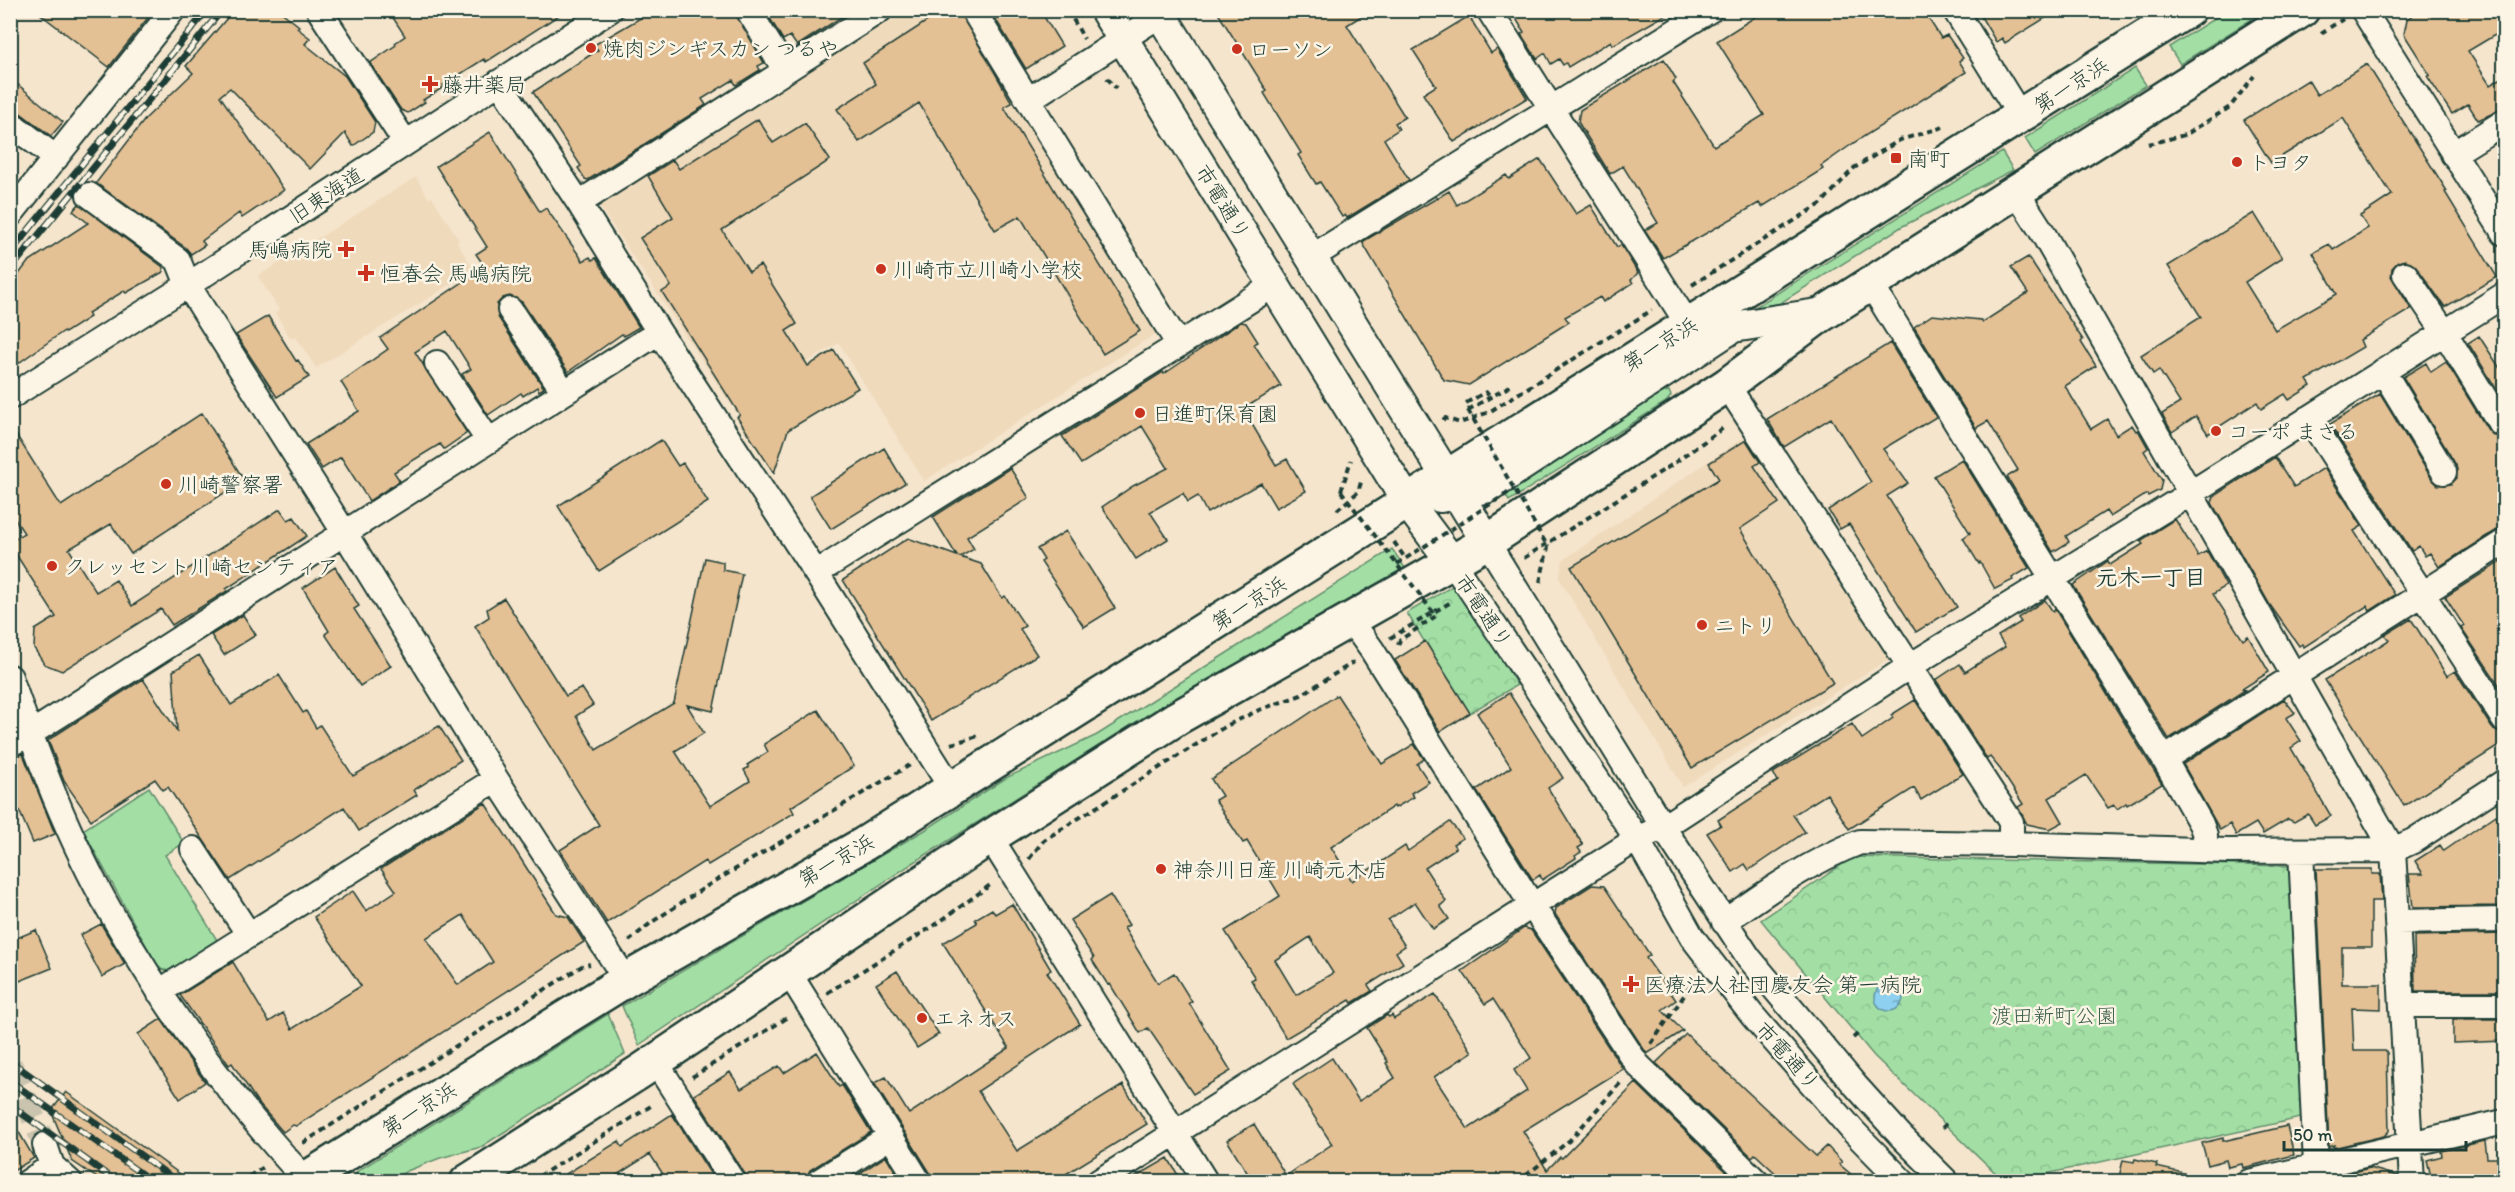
<svg xmlns="http://www.w3.org/2000/svg" width="2515" height="1192" viewBox="0 0 2515 1192" font-family="Itim,'Klee One',sans-serif">
  <style>
    .built { fill: #f0dabc }
    .grass { fill: #a3dfa5; stroke: #618e6c; stroke-width: 1.5 }
    .park { fill: url(#park-crowns); stroke: #618e6c; stroke-width: 1.5 }
    .water { fill: url(#water-ripples); stroke: #6295a4; stroke-width: 1.5 }
    .building { fill: #e4c095; stroke: #1f3d34; stroke-width: 1.5; fill-rule: evenodd }
    .lines { fill: none; stroke-linecap: round; stroke-linejoin: round }
    .minor-tunnel { stroke: #cac3ae; stroke-width: 24; stroke-dasharray: 24 12; stroke-linecap: butt }
    .minor-casing { stroke: #1f3d34; stroke-width: 28 }
    .major-casing { stroke: #1f3d34; stroke-width: 34 }
    .highway-casing { stroke: #1f3d34; stroke-width: 38 }
    .path { stroke: #1f3d34; stroke-width: 4; stroke-dasharray: 6 4.5; stroke-linecap: butt }
    .minor { stroke: #fcf5e5; stroke-width: 24 }
    .major { stroke: #fcf5e5; stroke-width: 30 }
    .highway { stroke: #fcf5e5; stroke-width: 33 }
    .rail-casing { stroke: #1f3d34; stroke-width: 7 }
    .rail { stroke: #fcf5e5; stroke-width: 4.5; stroke-dasharray: 14; stroke-linecap: butt }
    .path-bridge { stroke: #1f3d34; stroke-width: 4; stroke-dasharray: 6 4.5; stroke-linecap: butt }
    .poi-dot { fill: #c8321e; stroke: #fcf5e5; stroke-width: 2 }
    .labels { text-anchor: middle; dominant-baseline: central; stroke-width: 5; stroke-linejoin: round; paint-order: stroke }
    .poi-label { font-size: 21px; fill: #1f3d34; stroke: #fcf5e5; text-anchor: start }
    .street-label { font-size: 21px; fill: #1f3d34; stroke: #fcf5e5 }
    .park-label { font-size: 21px; fill: #395d4b; stroke: #fcf5e5 }
    .neighbourhood-label { font-size: 22px; font-weight: bold; fill: #1f3d34; stroke: #fcf5e5 }
  </style>
  <defs>
    <pattern id="park-crowns" width="20" height="18" patternUnits="userSpaceOnUse" patternTransform="scale(1.5)"><rect width="20" height="18" fill="#a3dfa5"/><path d="M2 6a3 3 0 1 1 6 0M12 15a3 3 0 1 1 6 0" fill="none" stroke="#8cc08f"/></pattern>
    <pattern id="water-ripples" width="26" height="14" patternUnits="userSpaceOnUse" patternTransform="scale(1.5)"><rect width="26" height="14" fill="#8ed0ef"/><path d="M2 4q2-2 4 0t4 0M15 11q2-2 4 0t4 0" fill="none" stroke="#73aac2"/></pattern>
  </defs>
  <rect width="100%" height="100%" fill="#f5e5cd"/>
  <filter id="ink" filterUnits="userSpaceOnUse"><feTurbulence type="fractalNoise" baseFrequency=".0167" numOctaves="2"/><feDisplacementMap in="SourceGraphic" scale="12" xChannelSelector="R" yChannelSelector="G"/><feConvolveMatrix kernelMatrix="1 2 1 2 8 2 1 2 1" color-interpolation-filters="sRGB"/></filter>
  <g filter="url(#ink)">
    <path class="built" d="M893,11H961L1160,331L924,481L839,343L732,406L600,207L601,196Z
      M416,177L429,199L432,197L459,240L457,242L474,270L316,368L296,337L291,339L275,313L279,310L258,276Z
      M1743,438L1889,659L1683,787L1559,578L1563,560Z"/>
    <path class="grass" d="M2226,11H2265L2180,64L2169,47Z
      M2135,68L2146,85L2035,155L2025,138Z
      M2002,152L2013,170L1901,227L1512,472L1510,461Z
      M1669,391L1671,396L1666,402L1509,501L1503,491L1661,393Z
      M1392,549L1405,568L1157,709L913,863L639,1045L622,1006L925,830L1006,778L1097,735Z
      M149,787L184,843L165,855L217,940L170,971L159,969L83,830Z
      M608,1014L625,1054L481,1147L440,1158L407,1171L389,1181H358L356,1173L359,1170Z"/>
    <path class="park" d="M1456,584L1517,685L1468,714L1407,613Z
      M1853,857L2289,866L2295,891L2305,1117L2014,1181H2004L1874,1056L1761,920Z"/>
    <path class="water" d="M1875 997a14 14 0 1 1 28 0a14 14 0 1 1-28 0Z"/>
    <path class="building" d="M35,10H154L109,67Z
      M234,10H279L299,26L297,28L310,38L305,44L345,76L375,122L373,132L353,146L345,133L310,169L230,88L220,96L284,190L242,218L239,213L202,241L205,245L191,254L186,248L96,183L146,118L193,73L186,66Z
      M388,10H567L486,62L484,59L443,85L444,87L423,100L425,102L408,113L401,110L370,63L396,45L395,43L405,36Z
      M654,10H734L764,63L758,66L760,70L736,85L733,80L702,99L706,105L588,180L585,179L578,168L581,166L533,92L598,50L594,45Z
      M765,10H852L797,46L790,36L783,40Z
      M944,10H959L1012,103L1004,107L1140,331L1103,354L1020,216L995,230L919,103L859,142L837,109L876,84L863,63Z
      M990,10H1040L1062,46L1026,69Z
      M1216,10H1371L1347,25L1405,117L1395,123L1399,129L1384,139L1409,180L1347,218L1345,215L1342,217L1320,182L1316,184L1298,155L1301,153L1264,93L1267,91Z
      M1511,10H1674L1613,45L1611,41L1568,67L1566,63L1563,65L1559,59L1551,64L1545,53L1537,59L1521,34L1524,32Z
      M1766,10H1923L1941,38L1947,35L1963,58L1959,61L1966,72L1855,142L1821,166L1823,169L1762,207L1759,203L1663,258L1645,230L1658,223L1623,166L1610,174L1578,122L1580,110L1664,59L1676,79L1673,82L1714,146L1764,115L1717,41Z
      M1977,10H2058L2005,43L2002,38L1996,42Z
      M2420,10H2505V29L2468,51L2490,85L2505,76V108L2478,120L2468,104L2452,114L2427,76L2430,75L2404,34L2407,19Z
      M1469,16L1491,53L1497,49L1527,98L1454,142L1423,94L1436,86L1413,50Z
      M2367,64L2447,191L2445,192L2497,277L2445,307L2416,266L2405,260L2398,262L2392,268L2391,276L2411,309L2360,340L2363,347L2307,380L2311,386L2289,400L2285,394L2261,409L2257,402L2208,434L2196,416L2172,432L2162,414L2180,403L2159,370L2153,374L2141,355L2201,317L2168,266L2254,213L2282,258L2245,282L2275,330L2337,294L2313,253L2329,244L2333,250L2368,228L2360,216L2392,195L2343,118L2271,163L2244,120L2308,80L2317,95Z
      M10,78L63,122L51,136L19,112L10,109Z
      M758,119L773,143L805,123L830,160L722,230L749,272L760,265L797,324L786,331L808,366L834,350L858,388L788,430L774,473L737,417L740,415L662,292L671,286L640,238L673,217L648,176L673,160L679,169Z
      M490,132L540,212L546,208L583,261L590,257L592,260L596,258L639,327L624,336L622,334L568,372L522,302L510,296L503,298L497,304L498,317L544,388L539,391L537,387L523,396L521,393L488,415L462,374L471,369L447,331L415,352L467,433L444,449L440,444L394,472L400,481L369,501L341,457L322,469L306,444L359,411L341,382L388,349L380,338L485,267L476,254L487,247L436,166Z
      M1540,159L1576,214L1591,205L1617,247L1621,245L1638,273L1631,280L1633,283L1603,302L1600,297L1565,317L1569,322L1469,385L1444,380L1362,242L1449,191L1457,205L1506,175L1509,179Z
      M79,204L163,267V272L126,293L124,291L88,313L90,317L65,333L64,331L10,369V286L28,262L88,223L73,211Z
      M2028,257L2083,340L2081,342L2096,366L2065,386L2091,429L2107,419L2116,435L2132,425L2136,431L2138,430L2148,448L2144,451L2162,480L2160,490L2148,496L2147,494L2110,517L2106,511L2066,536L2069,542L2053,552L2007,477L2018,470L1988,421L1976,428L1914,327L1932,315L1981,320L1983,322L2028,293L2011,267Z
      M268,316L296,361L298,360L309,377L277,397L236,335Z
      M1241,322L1246,323L1258,342L1254,344L1281,386L1243,409L1276,465L1287,459L1306,491L1276,508L1261,483L1207,513L1198,496L1188,502L1183,493L1150,512L1168,539L1136,559L1102,507L1133,486L1168,468L1142,426L1081,464L1062,436L1163,372L1164,374Z
      M2479,336L2505,376V403L2468,343Z
      M1890,343L1936,417L1883,449L1908,483L1887,496L1957,607L1916,632L1849,524L1840,529L1828,510L1871,482L1831,418L1784,447L1767,419Z
      M2446,362L2488,430L2494,436H2505V528L2496,530L2439,567L2430,553L2425,556L2419,546L2412,551L2330,424L2380,394L2432,479L2438,485L2451,484L2457,478L2456,465L2403,377L2426,363L2431,372Z
      M202,413L244,480L131,554L111,524L69,549L96,592L116,580L132,606L280,509L288,520L294,517L307,536L226,589L227,591L172,625L161,609L62,671L44,664L34,648L35,630L56,617L10,545V542L24,533L10,512V425L61,506Z
      M661,440L678,466L683,463L708,502L599,571L558,506Z
      M1746,440L1760,462L1754,466L1779,503L1740,529L1833,683L1692,768L1571,567L1719,479L1709,463Z
      M884,448L905,483L831,529L810,496Z
      M2275,457L2294,487L2324,468L2362,526L2354,531L2395,595L2370,611L2367,606L2304,647L2302,644L2299,646L2270,605L2212,503L2214,496Z
      M1962,459L2029,568L2012,578L2013,580L1995,589L1980,562L1979,564L1963,538L1970,533L1934,476Z
      M1010,468L1029,498L967,537L974,549L960,557L981,564L1002,598L1005,596L1025,626L1020,629L1037,655L931,721L843,580L908,538L957,556L933,517Z
      M2175,519L2198,556L2207,551L2226,586L2213,594L2243,640L2248,636L2269,672L2242,689L2245,690L2169,739L2073,585L2108,561L2110,565L2143,544L2140,541Z
      M1066,531L1115,608L1084,627L1041,562L1044,560L1037,549Z
      M705,558L723,562V570L742,574L713,711L687,705L704,733L675,751L710,806L750,781L744,770L749,767L747,765L768,752L764,744L818,710L854,766L791,807L794,813L708,865L705,861L607,923L560,850L599,825L475,626L489,617L487,609L504,598L566,696L582,688L593,705L576,716L596,750L674,703Z
      M2505,559V694L2461,628L2464,626L2445,597Z
      M335,567L359,606L354,609L391,666L360,686L325,634L329,631L303,588Z
      M2045,600L2053,612L2055,609L2162,784L2127,805L2126,803L2117,809L2114,805L2108,808L2086,775L2049,798L2063,822L2050,829L2027,824L2018,807L2023,804L2000,769L1990,757L1987,759L1936,680L1960,664L1965,672L2005,647L1998,636L2021,622L2018,618Z
      M243,615L256,635L224,655L211,635Z
      M2411,619L2447,676L2455,671L2492,728L2497,732L2505,734V742L2404,806L2325,680L2389,640L2385,635Z
      M1425,641L1470,713L1440,732L1395,660Z
      M199,655L231,705L279,675L303,713L306,711L316,728L320,725L353,776L439,726L461,760L414,790L417,795L359,831L344,807L230,880L168,787L163,790L155,779L91,820L64,781L48,740L143,679L177,731L173,671Z
      M1509,693L1563,778L1548,788L1583,845L1578,848L1581,852L1575,856L1576,858L1542,880L1540,875L1533,880L1476,790L1511,767L1477,713Z
      M1337,695L1382,764L1414,744L1424,759L1417,764L1429,782L1411,793L1414,797L1395,808L1394,806L1331,847L1352,881L1405,846L1408,851L1450,822L1463,838L1453,844L1456,848L1425,868L1446,901L1440,906L1449,919L1433,929L1415,902L1388,920L1405,946L1396,952L1403,963L1368,985L1372,991L1352,1003L1350,1000L1286,1038L1251,980L1255,978L1225,931L1280,896L1247,841L1243,843L1215,800L1222,796L1211,779ZM1310,937L1333,973L1296,995L1275,960Z
      M2284,699L2295,713L2286,718L2301,741L2291,748L2331,816L2315,825L2308,814L2294,822L2288,819L2263,834L2256,823L2236,835L2230,824L2220,830L2183,764Z
      M1915,700L1963,774L1921,800L1914,788L1849,829L1827,794L1793,815L1805,832L1749,870L1745,864L1733,872L1707,833L1721,825L1718,820L1778,781L1773,773L1852,724L1862,739L1893,718L1891,715Z
      M23,754L55,834L33,843L10,789V758Z
      M485,803L556,914L568,917L584,942L296,1126L293,1125L283,1132L258,1103L232,1063L229,1065L180,995L233,962L269,1022L283,1013L292,1029L361,986L314,917L353,891L366,911L396,891L381,869ZM463,915L493,962L458,985L426,938Z
      M2496,815L2505,830V906L2413,907L2409,874H2423L2415,861L2440,845L2444,851Z
      M2316,869H2372V874H2380L2382,901H2371V947H2342V984H2381V1009L2352,1008L2354,1051H2387L2389,1131L2384,1136L2333,1148L2334,1145L2329,1147Z
      M1592,885L1604,886L1650,955L1646,958L1676,1000L1662,1010L1683,1031L1647,1054L1555,914L1556,908Z
      M1110,895L1129,925L1124,928L1158,983L1174,973L1192,1002L1189,1003L1231,1071L1193,1094L1148,1028L1140,1033L1110,984L1108,985L1092,960L1094,958L1070,920Z
      M1012,904L1051,970L1047,972L1080,1024L978,1091L1017,1151L1123,1085L1147,1124L1053,1182H933L931,1174L874,1083L886,1077L909,1114L1009,1048L943,943L977,923L975,919L992,909L995,914Z
      M101,924L125,964L102,977L80,935Z
      M1524,928L1531,930L1623,1069L1523,1131L1547,1170L1560,1157L1562,1158L1636,1083L1732,1177L1728,1182H1253L1227,1140L1254,1124L1286,1176L1332,1144L1293,1084L1332,1058L1359,1101L1395,1078L1386,1063L1388,1062L1367,1028L1387,1015L1389,1017L1392,1015L1394,1019L1435,994L1472,1052L1434,1077L1468,1129L1527,1091L1514,1070L1531,1058L1493,999L1485,1004L1462,971Z
      M36,930L52,968L17,982L10,966V941Z
      M2505,934V991H2415L2414,936Z
      M897,971L939,1034L917,1048L876,984Z
      M161,1019L205,1082L180,1099L138,1034Z
      M2453,1019H2505V1041L2453,1043Z
      M1686,1034L1816,1156L1827,1146L1842,1162L1839,1164L1860,1182H1785L1755,1154L1752,1157L1656,1063Z
      M817,1052L839,1087L842,1085L871,1132L810,1170L804,1182H747L745,1174L694,1095L730,1072L741,1089L779,1066L784,1073Z
      M66,1092L101,1117L191,1182H103L72,1161L51,1111Z
      M672,1114L716,1182H668L650,1154L606,1182H553L619,1141L622,1147Z
      M10,1117L34,1158L10,1173Z
      M2287,1126L2294,1155L2243,1168L2242,1164L2228,1167L2226,1160L2208,1165L2202,1143L2223,1138V1141Z
      M2485,1141L2487,1158H2505V1182H2466L2465,1175L2432,1181L2427,1160L2442,1156L2441,1151Z
      M886,1156L902,1182H846Z
      M1168,1158L1182,1182H1127Z
      M2135,1159L2157,1164L2156,1167L2184,1173V1182H2118L2123,1160L2134,1162Z
      M2370,1168L2397,1176L2396,1182H2323V1179Z"/>
    <g class="lines">
      <path class="minor-tunnel" d="M10,1064L45,1145"/>
      <g class="minor-casing">
        <path id="minor" d="M319,10L405,142
          M748,10L785,70
          M973,10L1028,100
          M1168,10L1028,100L1179,345
          M1489,10L1689,326
          M1955,10L2021,117
          M2363,10L2504,233
          M499,82L579,203L659,332L816,573L952,789
          M10,123L56,158
          M2453,154L2504,122
          M2016,191L2041,230L2393,850L2412,1182
          M89,195L178,260L188,285L201,306L344,532L496,779L626,980
          M579,203L880,10
          M10,215L173,10
          M1310,258L1710,10
          M2405,274L2445,333L2500,423
          M1870,283L2164,759L2201,824L2205,835V850
          M510,310L564,392
          M437,363L488,440
          M2383,371L2444,472
          M1727,385L2011,822V844
          M10,397L188,285L610,10
          M2309,418L2504,720
          M1487,542L1663,827L1749,958L1855,1085L1901,1136L1947,1182
          M1452,562L1637,839L1692,937L1752,1015L1854,1132L1903,1182
          M816,573L1274,285
          M1351,621L1372,650L1533,907L1637,1064L1757,1182
          M10,677C38,757 68,838 110,911C165,1007 230,1098 305,1179
          M10,744L30,734L659,332
          M2164,759L2504,542
          M990,837L1206,1182
          M193,849L249,935
          M2301,851L2316,1165
          M1724,922C1766,892 1811,861 1860,842L2011,844L2228,851L2393,850L2413,841L2504,782
          M2397,922L2504,920
          M789,973L919,1182
          M159,992L496,779
          M2402,1005H2504
          M655,1061L733,1182
          M45,1145L52,1166L70,1182
          M28,1182L52,1166
          M818,1182L891,1136
          M1098,1182L1637,839L1663,827L1910,666L2191,493L2504,295
          M2249,1182L2504,1122"/>
      </g>
      <g class="major-casing">
        <path id="major" d="M1105,10L1408,503L1452,562
          M1158,10L1487,542
          M1440,497L1489,487L1733,327L1824,313"/>
      </g>
      <g class="highway-casing">
        <path id="highway" d="M301,1182L626,980L864,844L2188,10
          M467,1182L641,1071L990,837L1177,718L1487,542L1727,385L1818,317L2302,10"/>
      </g>
      <path class="path" d="M1068,10L1084,39
        M2321,33L2343,19
        M1107,78L1116,88
        M2148,144L2185,135L2230,107L2254,76
        M1692,285L1821,204L1854,168L1900,140L1947,126
        M1466,403L1486,392L1490,397
        M1468,410L1510,386
        M1443,420L1445,418L1460,423L1489,412L1652,310
        M1341,491L1351,460
        M1337,510L1358,492L1362,479
        M1394,542L1405,558
        M1524,558L1670,466L1726,426
        M1540,582L1548,547
        M1390,638L1451,602
        M1398,645L1400,640L1436,616
        M951,744L978,736
        M1029,859L1044,840L1226,726L1259,710L1301,695L1354,662
        M629,941L652,922L707,886L910,765
        M827,993L938,923L993,883
        M1853,1038L1861,1031
        M1651,1044L1696,978
        M692,1077L790,1016
        M1942,1128L1950,1121
        M303,1143L582,966L590,964
        M240,1182L264,1167
        M530,1182L654,1104
        M1518,1182L1570,1140L1623,1080"/>
      <use href="#minor" class="minor"/>
      <use href="#major" class="major"/>
      <use href="#highway" class="highway"/>
      <g class="rail-casing">
        <path id="rail" d="M10,253L207,10
          M10,270L222,10
          M10,1061L178,1182
          M10,1081L153,1182
          M10,1105L117,1182"/>
      </g>
      <use href="#rail" class="rail"/>
      <path class="path-bridge" d="M1468,410L1548,547
        M1341,491L1436,616
        M1397,564L1514,489"/>
    </g>
  </g>
  <g class="poi-dot">
    <circle cx="591" cy="48" r="6"/>
    <circle cx="1237" cy="49" r="6"/>
    <path d="M427 75h6v6h6v6h-6v6h-6v-6h-6v-6h6z"/>
    <rect x="1890" y="152" width="12" height="12" rx="3"/>
    <circle cx="2237" cy="162" r="6"/>
    <path d="M343 240h6v6h6v6h-6v6h-6v-6h-6v-6h6z"/>
    <circle cx="881" cy="269" r="6"/>
    <path d="M363 264h6v6h6v6h-6v6h-6v-6h-6v-6h6z"/>
    <circle cx="1140" cy="413" r="6"/>
    <circle cx="2216" cy="431" r="6"/>
    <circle cx="166" cy="484" r="6"/>
    <circle cx="52" cy="566" r="6"/>
    <circle cx="1702" cy="625" r="6"/>
    <circle cx="1161" cy="869" r="6"/>
    <path d="M1628 975h6v6h6v6h-6v6h-6v-6h-6v-6h6z"/>
    <circle cx="922" cy="1018" r="6"/>
  </g>
  <g class="labels">
    <g class="poi-label">
      <text x="603" y="48">焼肉ジンギスカン つるや</text>
      <text x="1249" y="49">ローソン</text>
      <text x="442" y="84">藤井薬局</text>
      <text x="1908" y="158">南町</text>
      <text x="2249" y="162">トヨタ</text>
      <text x="332" y="249" text-anchor="end">馬嶋病院</text>
      <text x="893" y="269">川崎市立川崎小学校</text>
      <text x="380" y="273">恒春会 馬嶋病院</text>
      <text x="1152" y="413">日進町保育園</text>
      <text x="2228" y="431">コーポ まさる</text>
      <text x="178" y="484">川崎警察署</text>
      <text x="64" y="566">クレッセント川崎センティア</text>
      <text x="1714" y="625">ニトリ</text>
      <text x="1173" y="869">神奈川日産 川崎元木店</text>
      <text x="1644" y="984">医療法人社団慶友会 第一病院</text>
      <text x="934" y="1018">エネオス</text>
    </g>
    <g class="street-label">
      <text transform="translate(2071 85) rotate(-33)">第一京浜</text>
      <text transform="translate(326 195) rotate(-33)">旧東海道</text>
      <text transform="translate(1223 202) rotate(58)">市電通り</text>
      <text transform="translate(1660 344) rotate(-32)">第一京浜</text>
      <text transform="translate(1249 603) rotate(-32)">第一京浜</text>
      <text transform="translate(1484 611) rotate(56)">市電通り</text>
      <text transform="translate(836 860) rotate(-30)">第一京浜</text>
      <text transform="translate(1788 1056) rotate(48)">市電通り</text>
      <text transform="translate(419 1109) rotate(-32)">第一京浜</text>
    </g>
    <g class="park-label">
      <text x="2054" y="1015">渡田新町公園</text>
    </g>
    <g class="neighbourhood-label">
      <text x="2151" y="577">元木一丁目</text>
    </g>
  </g>
  <rect width="2515" height="1192" fill="none" stroke="#fcf5e5" stroke-width="36"/>
  <rect x="18" y="18" width="2479" height="1156" fill="none" stroke="#1f3d34" stroke-width="2" filter="url(#ink)"/>
  <path d="M2284 1141v9h182v-9" fill="none" stroke="#1f3d34" stroke-width="3"/>
  <text x="2293" y="1141" font-size="18" fill="#1f3d34" stroke="#fcf5e5" stroke-width="4.5" paint-order="stroke">50 m</text>
</svg>
